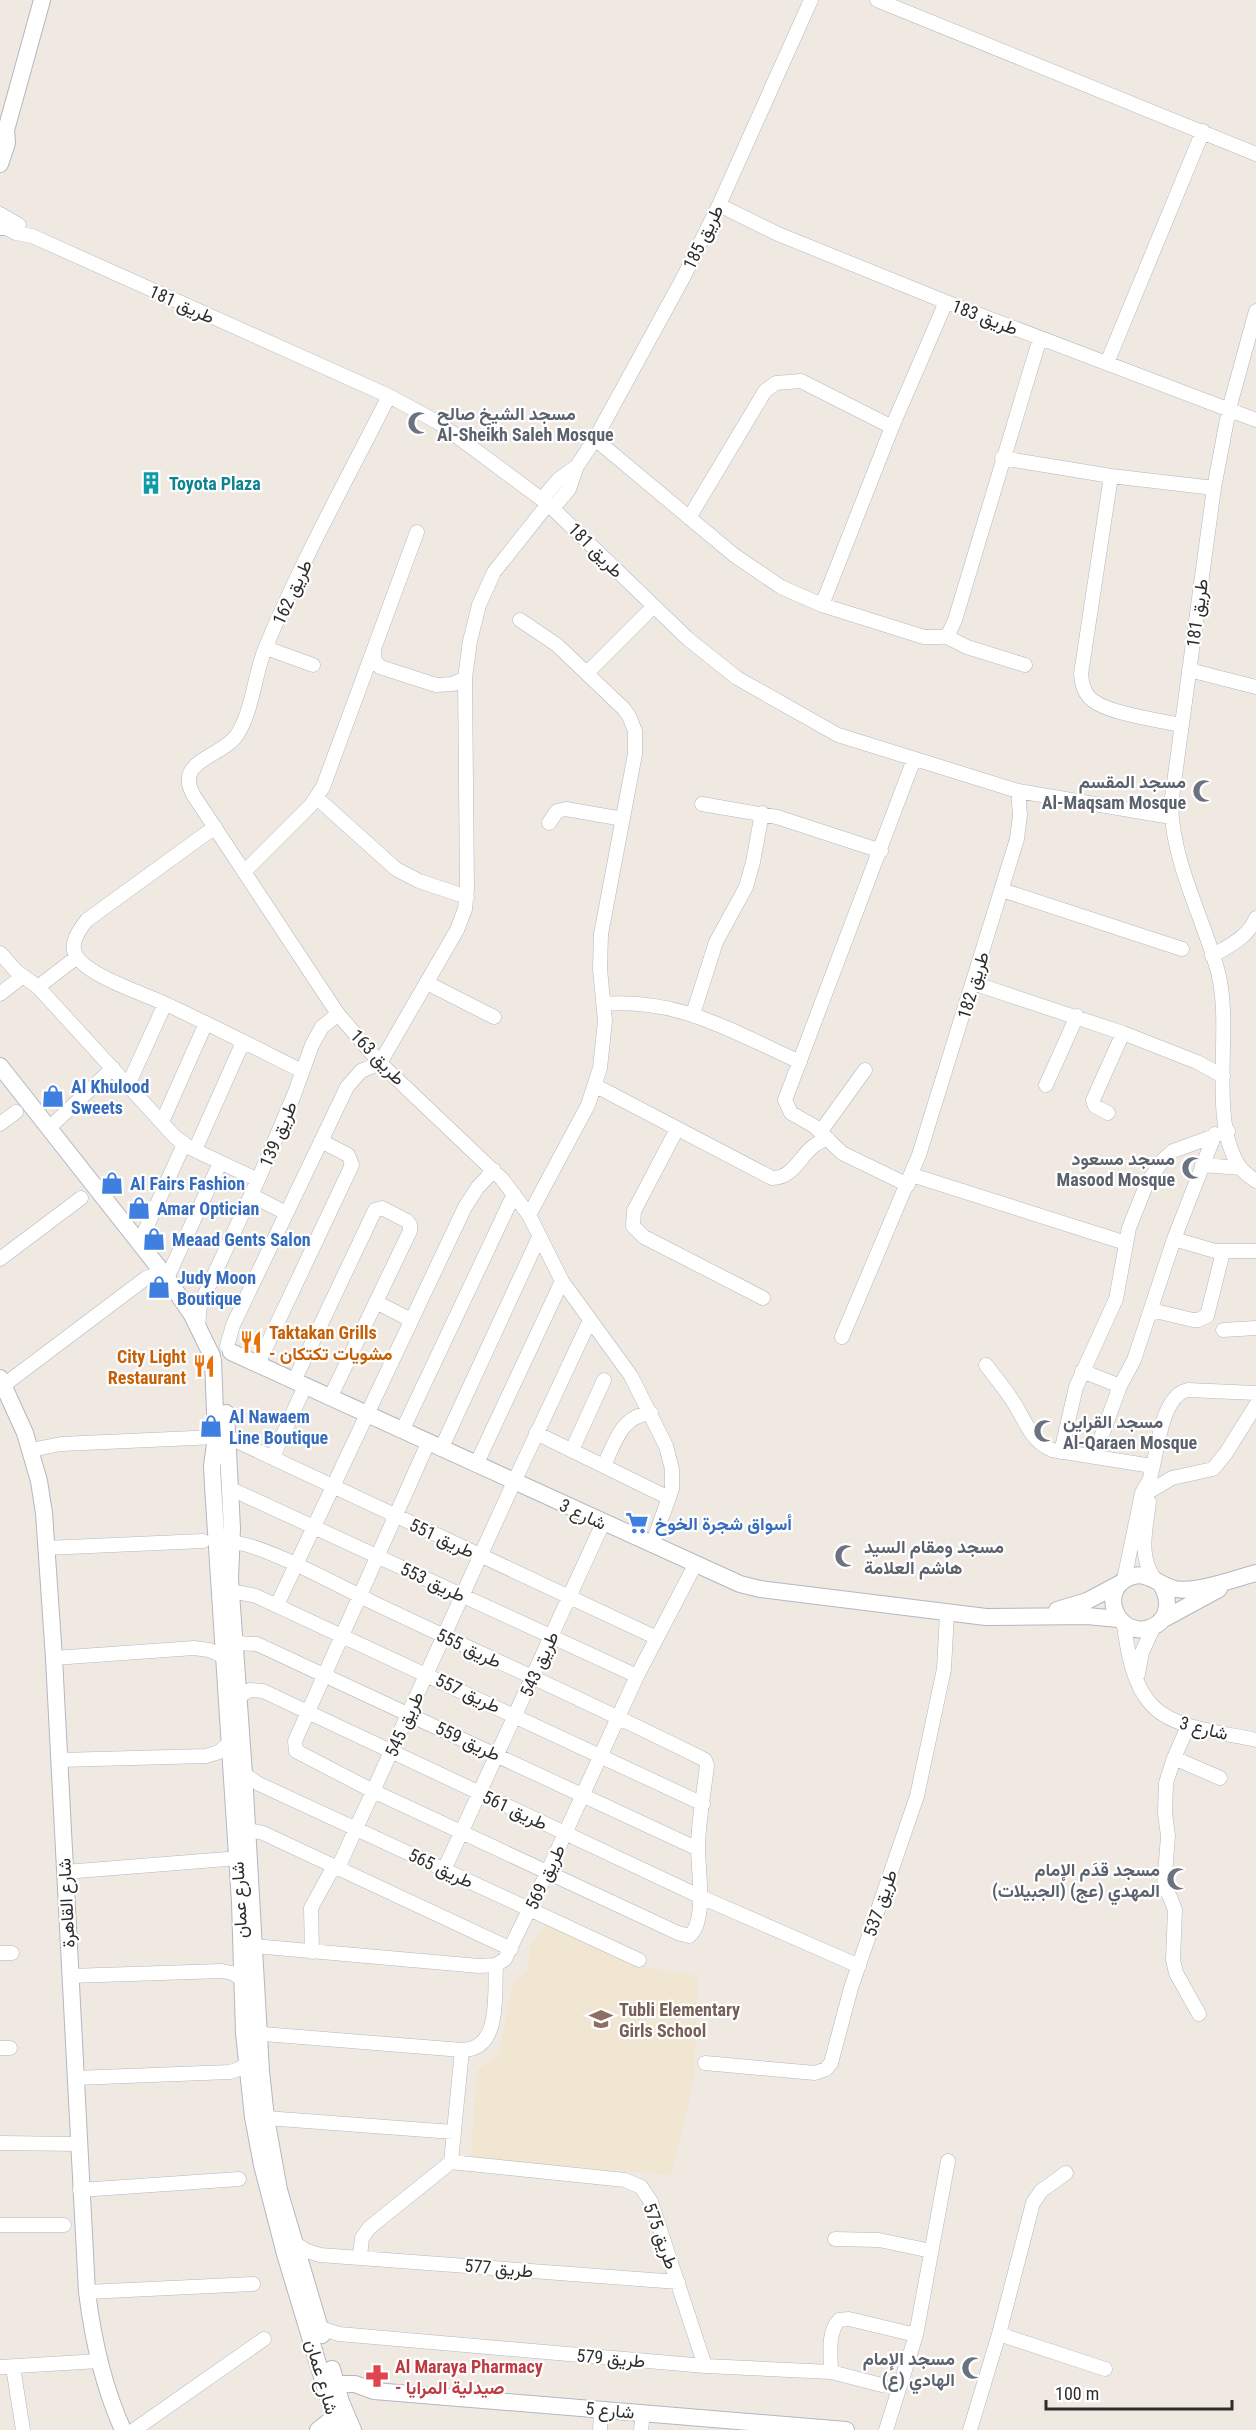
<svg xmlns="http://www.w3.org/2000/svg" width="1256" height="2430" viewBox="0 0 1256 2430" font-family="'Roboto Condensed',Vazirmatn,sans-serif">
  <style>
    .education { fill: #f0e6d1 }
    .lines { fill: none; stroke-linecap: round; stroke-linejoin: round }
    .minor-casing { stroke: #b4b7c1; stroke-width: 15 }
    .tertiary-casing { stroke: #b4b7c1; stroke-width: 18 }
    .minor { stroke: #fff; stroke-width: 14 }
    .tertiary { stroke: #fff; stroke-width: 16 }
    .labels { text-anchor: middle; dominant-baseline: central; stroke-width: 4.5; stroke-linejoin: round; paint-order: stroke }
    .street-label { font-size: 18px; fill: #2e2e2e; stroke: #fff }
    .worship-label { font-size: 18px; font-weight: bold; fill: #5b616d; stroke: #fff; text-anchor: end }
    .culture-label { font-size: 18px; font-weight: bold; fill: #0d838f; stroke: #fff; text-anchor: start }
    .shop-label { font-size: 18px; font-weight: bold; fill: #366cbe; stroke: #fff; text-anchor: start }
    .food-label { font-size: 18px; font-weight: bold; fill: #c56008; stroke: #fff; text-anchor: start }
    .education-label { font-size: 18px; font-weight: bold; fill: #785e54; stroke: #fff; text-anchor: start }
    .health-label { font-size: 18px; font-weight: bold; fill: #be3a42; stroke: #fff; text-anchor: start }
  </style>
  <rect width="100%" height="100%" fill="#efe9e1"/>
  <path class="education" d="M545,1925L636,1965L698,1976L694,2079L671,2175L471,2158L477,2070L499,2054L513,1983L528,1971L530,1946Z"/>
  <g class="lines">
    <g class="minor-casing">
      <path id="minor" d="M877,0L1256,154
        M719,205L778,234L946,302L1256,420
        M0,214L19,225
        M0,225L16,233L32,236L389,396L439,423L548,504L688,639L737,678L838,735L1018,791L1171,817
        M1256,311L1229,409L1214,488L1171,805C1173,864 1203,917 1218,972C1233,1030 1208,1117 1239,1166C1243,1172 1250,1177 1256,1181
        M1107,363L1203,131
        M389,396C347,479 301,562 265,649C254,676 253,710 237,735C221,758 173,760 194,796L338,1014L380,1063L502,1179L529,1215L562,1281L631,1376L666,1446L672,1469V1489L652,1545
        M595,439L734,555L781,587L822,605L924,637H941L945,636L949,633L955,620L1040,338
        M1002,458L1111,476L1214,488
        M1111,476L1081,674C1082,683 1083,690 1089,697C1103,713 1158,720 1180,725
        M542,499L558,480L577,466
        M553,508L569,489L577,466L595,439L683,278L719,205L811,0
        M689,518L765,391L776,383L801,381L892,427
        M822,605L892,427L946,302
        M520,620L557,645L624,709L629,716L635,731V754L601,934L600,969L605,1021L600,1068L588,1105L529,1215
        M945,636L967,647L1025,665
        M266,648L313,665
        M374,653L375,661L380,667L436,685L453,684L465,678
        M1189,670L1256,687
        M587,673L653,607
        M317,798L396,869L419,881L467,897
        M702,804L777,817L881,851
        M549,823L557,811L566,809L623,819
        M215,827L87,920C79,930 68,945 77,957C89,976 144,994 166,1004C211,1025 256,1048 302,1071
        M244,872L311,805L323,787L417,532
        M1002,890L1182,949
        M0,953L16,971L38,987L175,1137L190,1148L258,1180
        M1212,956C1230,945 1247,938 1256,918
        M427,983L494,1017
        M973,983L1123,1033L1197,1062L1223,1076
        M38,987L77,957
        M0,994L23,976
        M604,1004C680,998 733,1032 800,1062
        M693,1014L716,942L746,887L753,862L762,813
        M128,1085L165,1004
        M1046,1085L1077,1016
        M596,1086L772,1178C799,1178 801,1145 828,1139
        M1108,1113L1095,1106L1093,1100L1123,1033
        M162,1122L206,1023
        M0,1124L16,1112
        M49,1128L113,1068
        M677,1129L634,1211L633,1226L644,1237L763,1298
        M821,1131L865,1070
        M195,1150L243,1042
        M1202,1165L1241,1168
        M912,1175L1126,1243
        M908,1185L842,1153L814,1126L791,1113L785,1100L914,759
        M251,1195L286,1213
        M1174,1239L1215,1251H1256
        M139,1244L184,1144
        M0,1259L81,1198
        M376,1302L411,1320
        M1151,1310L1193,1320H1198L1207,1316L1223,1252
        M198,1326L200,1305L258,1180L294,1095L312,1045L322,1027L338,1014
        M1223,1330L1256,1328
        M842,1337L919,1155L1017,839L1020,815L1018,791
        M227,1346L233,1325L347,1087L361,1071L380,1063L457,930L465,909L467,889L465,678L470,641L479,605L494,572L548,504
        M258,1364L352,1165L348,1155L321,1141
        M986,1365C995,1377 1006,1390 1014,1403C1026,1422 1031,1441 1052,1450L1152,1466
        M1082,1371L1120,1386
        M294,1381L375,1210L382,1208L407,1221L410,1225V1231L330,1398
        M4,1385L146,1278L155,1275L167,1278L220,1163
        M402,1431L514,1194
        M536,1433L669,1498
        M228,1437L657,1638
        M441,1449L539,1237
        M31,1450L61,1444L216,1437
        M572,1450L604,1380
        M1061,1452L1076,1387L1116,1299L1129,1228L1147,1183L1163,1160L1173,1151L1228,1131
        M273,1457L305,1386
        M1094,1457L1120,1386L1134,1360L1174,1239L1215,1134
        M476,1465L562,1281
        M604,1466C615,1442 621,1416 651,1413
        M229,1488L637,1676
        M1150,1491L1172,1478L1213,1469L1226,1453L1256,1405
        M1149,1502C1146,1528 1138,1556 1154,1578
        M231,1543C256,1540 345,1589 372,1602C483,1655 595,1705 705,1760L707,1765C704,1793 698,1822 698,1849C698,1869 707,1923 689,1936L678,1933L373,1791L296,1751L295,1741L428,1443
        M46,1548L203,1541
        M1124,1580L1142,1493C1144,1488 1147,1485 1149,1481C1158,1457 1159,1396 1188,1390L1256,1393
        M231,1591L256,1596L703,1804
        M277,1605L465,1207L478,1187L494,1170
        M1124,1625C1137,1726 1168,1722 1256,1740
        M235,1643L257,1644L698,1849
        M54,1658L194,1648L209,1650L223,1656
        M1138,1674L1142,1652L1154,1626
        M238,1697L250,1690L263,1691L701,1897L859,1966
        M1188,1726L1174,1758L1166,1783L1165,1813L1168,1836L1164,1887L1170,1897L1175,1910L1173,1960L1176,1973L1199,2014
        M1174,1758L1220,1778
        M60,1760L206,1756L219,1752L228,1744
        M244,1774L259,1784L639,1960
        M248,1830L263,1833L511,1949
        M338,1868L514,1482L590,1320
        M444,1870L603,1523
        M65,1872L227,1859
        M253,1946L479,1966L496,1965L505,1959L547,1873L637,1676L695,1565
        M312,1952L311,1908L334,1866
        M0,1953H12
        M70,1976L222,1971L232,1973L242,1979
        M250,2033L462,2050C502,2050 494,1993 496,1965
        M0,2048H10
        M705,2063L815,2073L826,2069L831,2063L851,1988L917,1796L944,1669L947,1613
        M75,2078L230,2072L239,2069L247,2063
        M266,2118L453,2132
        M0,2143L79,2144
        M451,2162L625,2180L641,2187L651,2202L705,2366
        M80,2190L239,2179
        M0,2225H64
        M835,2239L879,2240L931,2251
        M294,2243L307,2251L320,2255L678,2282
        M360,2257L362,2238L369,2228L451,2162L462,2050
        M87,2292L253,2284
        M320,2328L339,2334L705,2366L831,2372L882,2385
        M999,2334L1105,2369
        M0,2367L99,2361
        M13,2367L23,2430
        M831,2372C831,2355 827,2333 839,2320L849,2319L916,2335
        M134,2430L264,2339
        M600,2430L601,2409
        M641,2430L643,2413
        M886,2430L916,2335L948,2161
        M970,2430L999,2334L1033,2203L1041,2191L1066,2173"/>
    </g>
    <g class="tertiary-casing">
      <path id="tertiary" d="M0,164L7,143L6,130L42,0
        M0,227H5
        M0,1066L167,1278L192,1315L212,1356
        M231,1352L740,1584L760,1589L986,1617L1087,1616L1118,1619
        M213,1360L216,1437L212,1466L213,1486L240,1902L244,2033L253,2117L262,2165L285,2254L338,2430
        M0,1378L25,1433L39,1481L44,1513L54,1658L87,2292C93,2340 103,2386 123,2430
        M226,1413L232,1528L230,1579L244,1774L261,2071L266,2118L279,2190L322,2335
        M1160,1583C1171,1599 1170,1622 1149,1628C1118,1638 1098,1592 1128,1578C1147,1569 1157,1585 1175,1589C1197,1593 1234,1579 1256,1573
        M1057,1610L1087,1601L1119,1584
        M1160,1621L1219,1589
        M332,2369L341,2402L353,2430
        M328,2384H355L374,2391L846,2430
        M318,2430L341,2412"/>
    </g>
    <use href="#minor" class="minor"/>
    <use href="#tertiary" class="tertiary"/>
  </g>
  <defs>
    <g id="mosque-bare" transform="scale(1.8)"><path d="M3.5-4.9A6 6 0 1 0 3.5 4.9A5 5 0 1 1 3.5-4.9Z" fill="#6b7280" stroke="#fff" stroke-width="2.5" paint-order="stroke"/></g>
    <g id="building-bare" transform="scale(1.8)"><path d="M-4-6H4V6H1V3H-1V6H-4ZM-2.5-4.3h1.7v1.8h-1.7ZM.8-4.3h1.7v1.8H.8ZM-2.5-1h1.7V.8h-1.7ZM.8-1h1.7V.8H.8Z" fill="#0f9aa8" stroke="#fff" stroke-width="2.5" paint-order="stroke"/></g>
    <g id="shop-bare" transform="scale(1.8)"><path d="M-5-2.5h2.3a2.7 3.5 0 0 1 5.4 0H5L5.5 6h-11ZM-1.5-2.5h3a1.5 2.3 0 0 0-3 0Z" fill="#3f7fe0" stroke="#fff" stroke-width="2.5" paint-order="stroke"/></g>
    <g id="restaurant-bare" transform="scale(1.8)"><path d="M-5-6h1v4h1v-4h1v4h1v-4h1v5L-1.5 .5V6h-2V.5L-5-1ZM5-6V6H3V1.5H1.5Q1.5-4 5-6Z" fill="#e8710a" stroke="#fff" stroke-width="2.5" paint-order="stroke"/></g>
    <g id="supermarket-bare" transform="scale(1.8)"><path d="M-6-5.5h2.5l.6 2H6L4.5 2H-2.5L-4.4-4H-6ZM-1.5 3.2a1.3 1.3 0 1 0 .1 0ZM3 3.2a1.3 1.3 0 1 0 .1 0Z" fill="#3f7fe0" stroke="#fff" stroke-width="2.5" paint-order="stroke"/></g>
    <g id="school-bare" transform="scale(1.8)"><path d="M0-5L7-2L0 1L-7-2ZM-4 1L0 2.5L4 1V4Q0 6-4 4Z" fill="#8d6e63" stroke="#fff" stroke-width="2.5" paint-order="stroke"/></g>
    <g id="pharmacy-bare" transform="scale(1.8)"><path d="M-2-6h4v4h4v4h-4v4h-4v-4h-4v-4h4Z" fill="#e0444e" stroke="#fff" stroke-width="2.5" paint-order="stroke"/></g>
  </defs>
  <g fill-rule="evenodd">
    <use href="#mosque-bare" x="419" y="423"/>
    <use href="#building-bare" x="151" y="483"/>
    <use href="#mosque-bare" x="1204" y="791"/>
    <use href="#shop-bare" x="53" y="1096"/>
    <use href="#mosque-bare" x="1193" y="1168"/>
    <use href="#shop-bare" x="112" y="1183"/>
    <use href="#shop-bare" x="139" y="1208"/>
    <use href="#shop-bare" x="154" y="1239"/>
    <use href="#shop-bare" x="159" y="1287"/>
    <use href="#restaurant-bare" x="251" y="1342"/>
    <use href="#restaurant-bare" x="204" y="1366"/>
    <use href="#shop-bare" x="211" y="1426"/>
    <use href="#mosque-bare" x="1045" y="1431"/>
    <use href="#supermarket-bare" x="637" y="1523"/>
    <use href="#mosque-bare" x="846" y="1556"/>
    <use href="#mosque-bare" x="1178" y="1879"/>
    <use href="#school-bare" x="601" y="2019"/>
    <use href="#mosque-bare" x="973" y="2368"/>
    <use href="#pharmacy-bare" x="377" y="2376"/>
  </g>
  <g class="labels">
    <g class="street-label">
      <text transform="translate(703 237) rotate(-64)">طريق 185</text>
      <text transform="translate(182 304) rotate(24)">طريق 181</text>
      <text transform="translate(985 317) rotate(21)">طريق 183</text>
      <text transform="translate(596 550) rotate(45)">طريق 181</text>
      <text transform="translate(292 592) rotate(-65)">طريق 162</text>
      <text transform="translate(1197 613) rotate(-82)">طريق 181</text>
      <text transform="translate(973 985) rotate(-73)">طريق 182</text>
      <text transform="translate(378 1057) rotate(46)">طريق 163</text>
      <text transform="translate(278 1134) rotate(-67)">طريق 139</text>
      <text transform="translate(583 1514) rotate(25)">شارع 3</text>
      <text transform="translate(442 1538) rotate(25)">طريق 551</text>
      <text transform="translate(433 1582) rotate(25)">طريق 553</text>
      <text transform="translate(469 1648) rotate(25)">طريق 555</text>
      <text transform="translate(539 1664) rotate(-66)">طريق 543</text>
      <text transform="translate(468 1693) rotate(25)">طريق 557</text>
      <text transform="translate(404 1724) rotate(-66)">طريق 545</text>
      <text transform="translate(1204 1728) rotate(14)">شارع 3</text>
      <text transform="translate(468 1741) rotate(25)">طريق 559</text>
      <text transform="translate(515 1810) rotate(25)">طريق 561</text>
      <text transform="translate(441 1868) rotate(25)">طريق 565</text>
      <text transform="translate(545 1877) rotate(-65)">طريق 569</text>
      <text transform="translate(239 1900) rotate(-93)">شارع عمان</text>
      <text transform="translate(66 1903) rotate(-93)">شارع القاهرة</text>
      <text transform="translate(880 1903) rotate(-71)">طريق 537</text>
      <text transform="translate(661 2236) rotate(70)">طريق 575</text>
      <text transform="translate(499 2268) rotate(5)">طريق 577</text>
      <text transform="translate(611 2358) rotate(5)">طريق 579</text>
      <text transform="translate(322 2377) rotate(74)">شارع عمان</text>
      <text transform="translate(610 2410) rotate(5)">شارع 5</text>
    </g>
    <g class="worship-label">
      <text x="437" y="413" text-anchor="start">مسجد الشيخ صالح<tspan x="437" dy="21">Al-Sheikh Saleh Mosque</tspan></text>
      <text x="1186" y="781">مسجد المقسم<tspan x="1186" dy="21">Al-Maqsam Mosque</tspan></text>
      <text x="1175" y="1158">مسجد مسعود<tspan x="1175" dy="21">Masood Mosque</tspan></text>
      <text x="1063" y="1421" text-anchor="start">مسجد القراين<tspan x="1063" dy="21">Al-Qaraen Mosque</tspan></text>
      <text x="864" y="1546" text-anchor="start">مسجد ومقام السيد<tspan x="864" dy="21">هاشم العلامة</tspan></text>
      <text x="1160" y="1869">مسجد قدَم الإمام<tspan x="1160" dy="21">المهدي (عج) (الجبيلات)</tspan></text>
      <text x="955" y="2358">مسجد الإمام<tspan x="955" dy="21">الهادي (ع)</tspan></text>
    </g>
    <g class="culture-label">
      <text x="169" y="483">Toyota Plaza</text>
    </g>
    <g class="shop-label">
      <text x="71" y="1086">Al Khulood<tspan x="71" dy="21">Sweets</tspan></text>
      <text x="130" y="1183">Al Fairs Fashion</text>
      <text x="157" y="1208">Amar Optician</text>
      <text x="172" y="1239">Meaad Gents Salon</text>
      <text x="177" y="1277">Judy Moon<tspan x="177" dy="21">Boutique</tspan></text>
      <text x="229" y="1416">Al Nawaem<tspan x="229" dy="21">Line Boutique</tspan></text>
      <text x="655" y="1523">أسواق شجرة الخوخ</text>
    </g>
    <g class="food-label">
      <text x="269" y="1332">Taktakan Grills<tspan x="269" dy="21">- مشويات تكتكان</tspan></text>
      <text x="186" y="1356" text-anchor="end">City Light<tspan x="186" dy="21">Restaurant</tspan></text>
    </g>
    <g class="education-label">
      <text x="619" y="2009">Tubli Elementary<tspan x="619" dy="21">Girls School</tspan></text>
    </g>
    <g class="health-label">
      <text x="395" y="2366">Al Maraya Pharmacy<tspan x="395" dy="21">- صيدلية المرايا</tspan></text>
    </g>
  </g>
  <path d="M1046 2400v9h186v-9" fill="none" stroke="#2e2e2e" stroke-width="3"/>
  <text x="1055" y="2400" font-size="18" fill="#2e2e2e" stroke="#ffffff" stroke-width="4.5" paint-order="stroke">100 m</text>
</svg>
